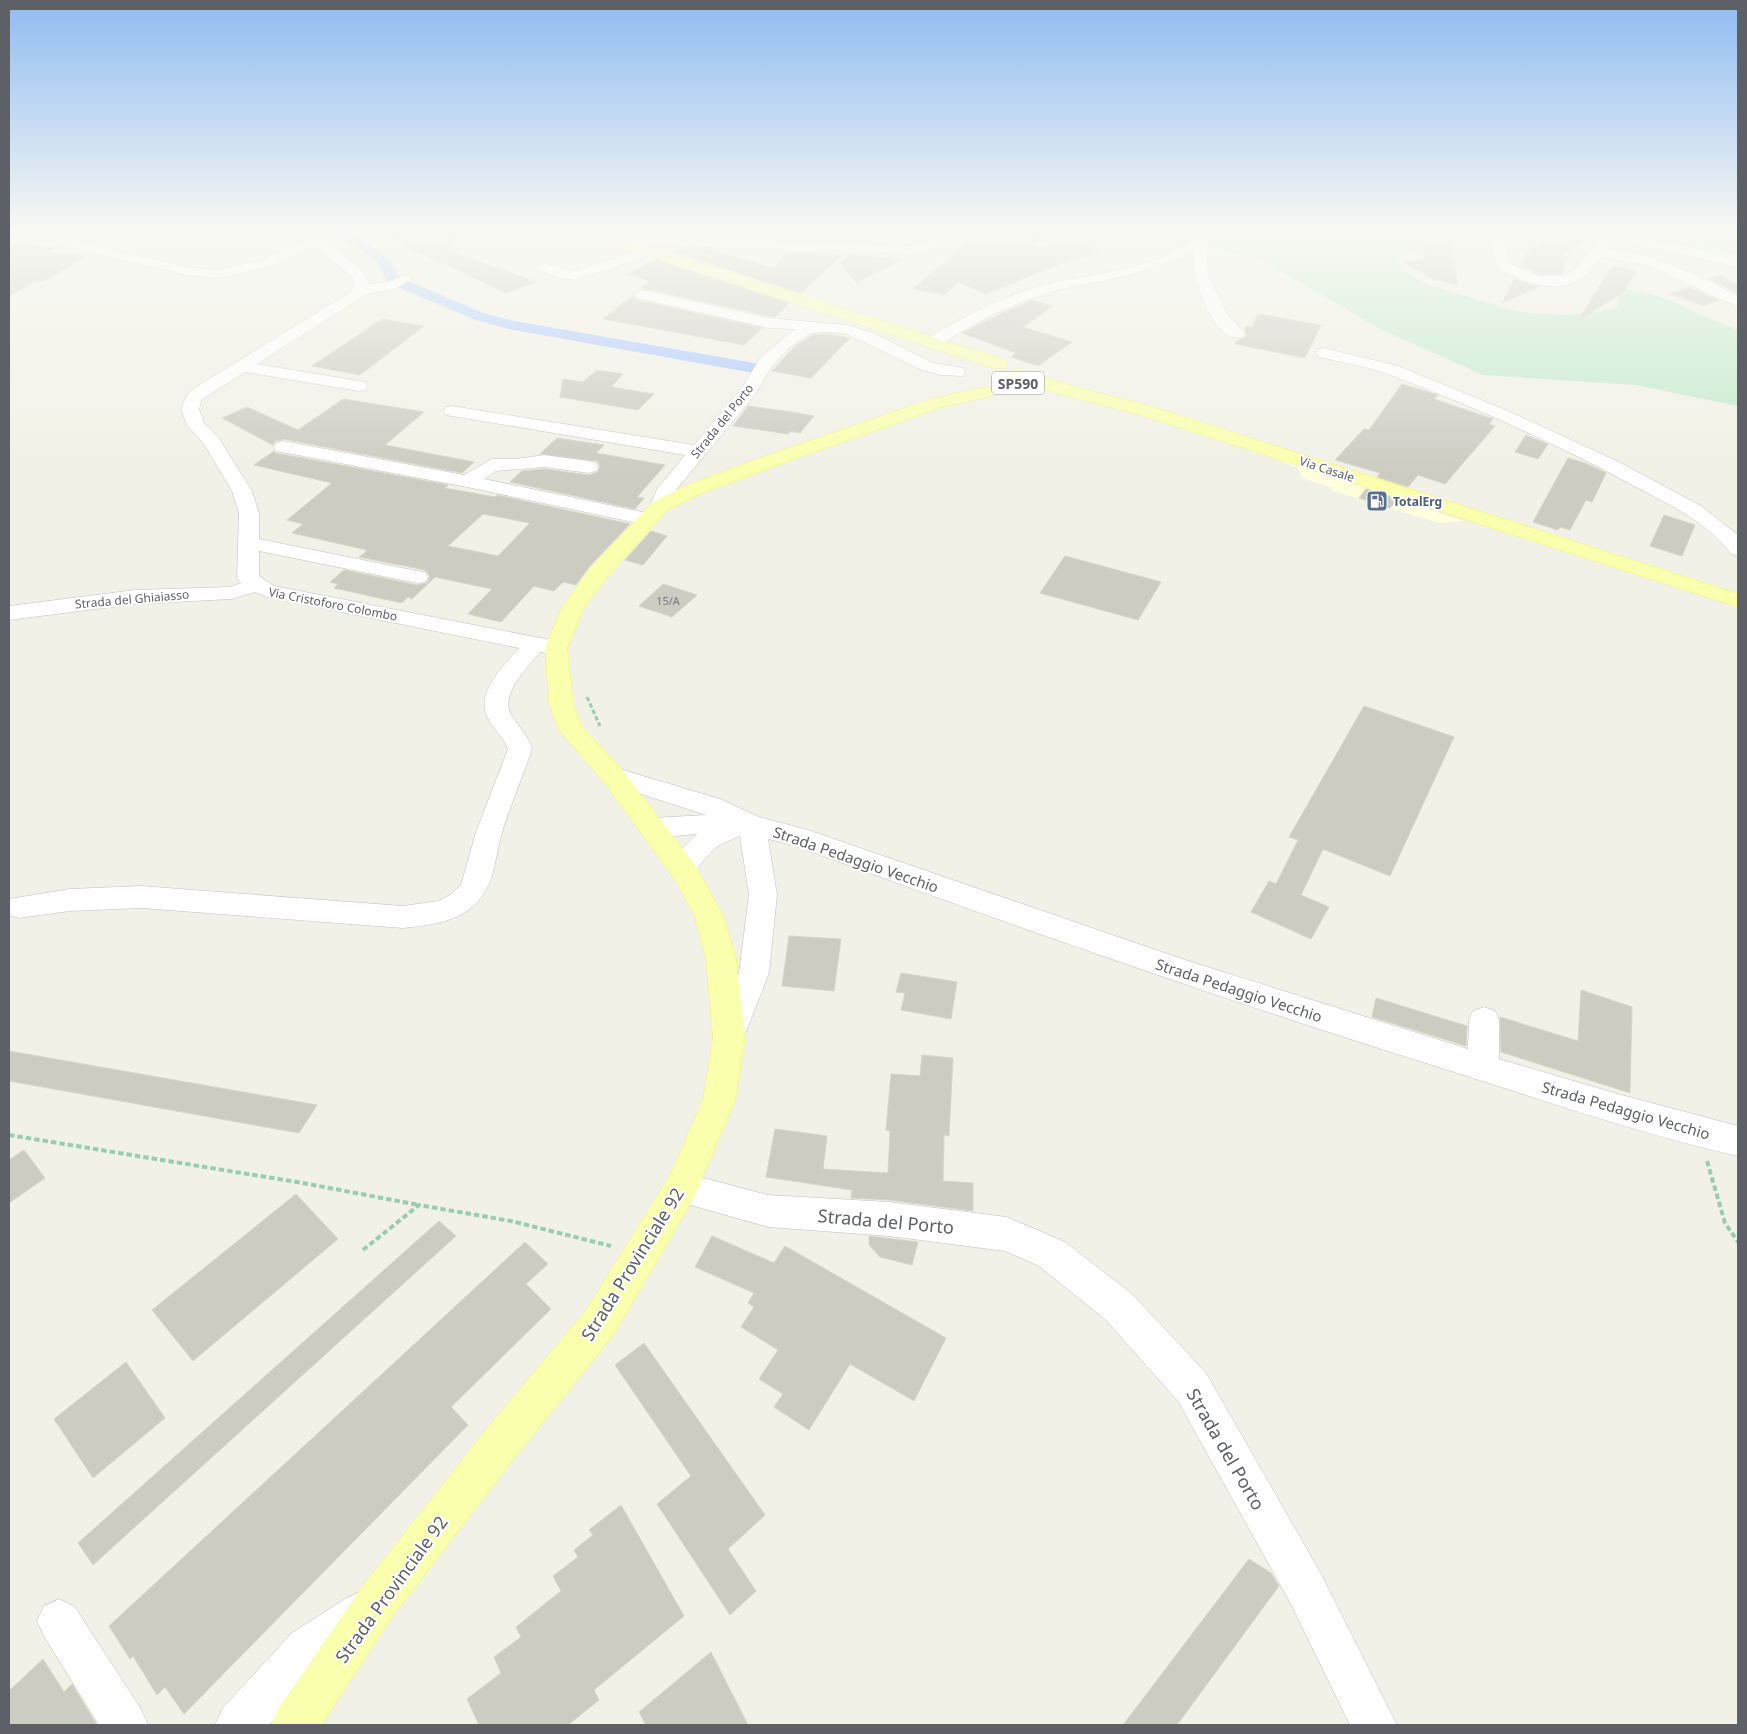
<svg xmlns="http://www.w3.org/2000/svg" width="1747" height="1734" viewBox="0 0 1747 1734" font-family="'Noto Sans',sans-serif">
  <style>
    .commercial { fill: #ffffde }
    .green { fill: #c2eacb }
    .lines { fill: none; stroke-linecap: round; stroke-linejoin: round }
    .canal { fill: #a9c6ff; fill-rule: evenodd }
    .building { fill: #ccccc3; stroke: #d7d5c4; fill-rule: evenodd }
    .minor-casing { stroke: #bebfc6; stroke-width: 1 }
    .major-casing { stroke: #fbf256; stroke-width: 1 }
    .path-far1 { stroke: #9accb4; stroke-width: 3; stroke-dasharray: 4.5 2.5; stroke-linecap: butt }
    .path { stroke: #9accb4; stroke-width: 4; stroke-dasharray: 5.5 3; stroke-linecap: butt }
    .minor { fill: #fff; fill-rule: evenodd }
    .major { fill: #faffae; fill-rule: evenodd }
    .labels { text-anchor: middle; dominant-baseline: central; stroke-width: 4; stroke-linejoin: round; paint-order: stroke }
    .far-number-label { font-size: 11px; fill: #7a7b7f }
    .far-street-label { font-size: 12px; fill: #5e6068; stroke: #fff }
    .far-service-label { font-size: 12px; font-weight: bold; fill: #4e5e75; stroke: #fff; text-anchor: start }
    .shield { fill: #fff; stroke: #8e9095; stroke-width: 1 }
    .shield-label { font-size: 14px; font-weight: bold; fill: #5e6068 }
    .street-label { font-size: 15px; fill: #5e6068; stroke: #fff }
    .near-street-label { font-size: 18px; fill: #5e6068; stroke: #fff }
  </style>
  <rect width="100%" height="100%" fill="#f1f1e7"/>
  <path class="commercial" d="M1268,456L1464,521L1439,523L1333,491L1330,487L1302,478L1298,468Z"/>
  <path class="green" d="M1161,231H1418V250L1397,259L1404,271L1426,284L1509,309L1528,313L1566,315L1598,312L1617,307L1620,288C1662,291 1699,316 1738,330V406L1636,385L1483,375L1380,329L1258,258L1159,242Z
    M1619,231H1659L1693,237L1694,231H1738V255L1683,246Z"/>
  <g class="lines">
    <path class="canal" d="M332,231H347L388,257L399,277L483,313L509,320L754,363L762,368L754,373L508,329L473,319L388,283L377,262Z"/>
  </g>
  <path class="building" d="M378,231H455L444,264L402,247L410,244Z
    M967,231H1053L1056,232L1033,238L1030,243L1040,249L1073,239L1101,252L1067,261L986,294L958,282L944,295L913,289L966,243L978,239L964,234Z
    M1423,231L1450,234L1458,285L1432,279L1404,262L1425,259Z
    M1555,231H1593L1595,233L1561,255L1569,257L1561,274H1539L1521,266L1528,252Z
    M9,244L55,248L47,252L86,256L52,277L40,282H34L9,296Z
    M682,248L708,249L774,268L786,252L842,255L801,293L673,252Z
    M450,251L536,282L506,293L445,264Z
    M848,254L900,260L857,283L840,265Z
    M656,260L789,303L775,317L768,316L642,288L650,281L627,274Z
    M1612,266L1637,271L1625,291L1578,321Z
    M1720,275L1738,285V293L1709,279Z
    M1514,279L1539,287L1502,303Z
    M1689,287L1719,300L1704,306L1670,294Z
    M632,296L637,300L762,328L744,345L603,319Z
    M1032,300L1052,306L1023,327L1072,342L1038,366L1011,357L1016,353L962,333L996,316Z
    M1258,314L1321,325L1305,358L1235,344L1239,339L1245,338L1247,334L1244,330L1247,326L1252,327Z
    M382,319L424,326L360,375L312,366Z
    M828,334L850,338L811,378L772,371L795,346L812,335Z
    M597,370L623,374L611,387L654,394L638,410L560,397L563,379L583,382Z
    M1402,384L1438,395L1434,399L1493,419L1489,424L1495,426L1445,484L1418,475L1408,487L1377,477L1380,473L1335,460L1364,429L1369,430Z
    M343,399L424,412L385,445L474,462L462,473L283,439L275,441L273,445L222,418L247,407L298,430Z
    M748,406L785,411L814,416L800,433L790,431L788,434L733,426Z
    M1526,435L1548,444L1538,459L1515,452Z
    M557,438L604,445L596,453L665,465L637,497L644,498L635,509L510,482L522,471L544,469L589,475L598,472L600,466L597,461L540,454Z
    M274,451L276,453L448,485L445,488L495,497L497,495L630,524L589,567L576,585L563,582L554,591L534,586L501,622L468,614L492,589L435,577L412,599L408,597L402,603L334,588L338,584L330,582L344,570L417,585L427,583L430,576L425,570L359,557L367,551L363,549L292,533L303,524L287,520L332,483L254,465ZM483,514L530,523L498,556L448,546Z
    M1568,458L1585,463L1606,473L1592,502L1586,500L1570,530L1560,527L1558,530L1533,522Z
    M1366,489L1397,499L1390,508L1359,498Z
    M1664,515L1695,525L1682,556L1650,546Z
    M651,531L667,536L643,565L625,560Z
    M1065,556L1161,582L1138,620L1040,593Z
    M663,584L697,595L672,617L639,606Z
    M1364,706L1454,737L1390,876L1323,849L1301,895L1329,907L1311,939L1251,912L1269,881L1276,884L1298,840L1289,837Z
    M789,936L841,939L834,991L782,986Z
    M901,973L957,982L951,1019L901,1010L905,993L896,992Z
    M1581,990L1632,1007L1630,1093L1501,1052L1500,1017L1578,1041Z
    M1376,998L1467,1026L1466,1046L1372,1017Z
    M9,1051L317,1105L299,1133L9,1081Z
    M922,1055L953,1058L949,1136L944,1135L943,1181L973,1183V1211L889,1200L851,1198L852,1190L766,1177L775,1129L827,1136L823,1169L888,1173L890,1131L886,1130L891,1074L920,1076Z
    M24,1150L45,1178L9,1203V1160Z
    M296,1194L338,1239L193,1361L152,1310Z
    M439,1221L456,1236L93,1565L78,1543Z
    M712,1236L774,1263L785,1246L946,1338L914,1401L850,1364L809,1430L774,1407L783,1394L759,1379L778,1350L741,1327L754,1307L748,1303L754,1293L695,1267Z
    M869,1236L918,1242L912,1265L880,1257L869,1245Z
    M525,1242L548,1264L526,1284L551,1309L451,1407L468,1425L184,1714L165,1687L157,1695L133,1656L130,1659L109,1626Z
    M644,1343L765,1515L728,1549L756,1591L730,1615L657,1504L691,1476L615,1365Z
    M126,1362L165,1418L93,1478L54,1419Z
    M621,1505L684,1616L594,1690L599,1700L568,1725H479L467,1699L501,1673L494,1657L521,1637L516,1627L561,1591L553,1576L578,1557L574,1550L593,1535L589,1530Z
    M1249,1559L1271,1573L1279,1586L1177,1725H1123Z
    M711,1652L748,1725H646L639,1712Z
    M43,1659L64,1692L72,1684L97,1725H9V1691Z"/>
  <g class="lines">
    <g class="minor-casing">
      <path id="minor" d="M296,231H311L321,237L363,271L369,284L387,282L405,275L412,279L395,289L365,294L361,298L257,364L365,382L368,386L365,390L359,391L245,372L202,399L199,409L204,423L218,437L252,491L259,513V539L417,571L425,572L428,577L425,582L417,583L259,551V576L274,586L556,641L564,643L567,648L564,653L556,655L540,652C528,667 498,695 512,716C519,728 528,735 532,749C523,776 511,804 502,832C498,846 496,862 492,876C478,919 442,924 403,928L141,908L70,911L19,918L9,915V899L70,889L141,886L403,906L438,901L450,895L461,885L476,832L508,749C503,736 492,728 487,716C476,692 505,664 519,648L267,597L255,592L232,599L135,604L9,620V606L135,590L230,587L241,583L237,578L239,513L232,491L204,444L187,425L181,409L188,393L199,385L351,292L355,282L353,277L314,246L269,267L219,278L187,275L66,247L9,242V234L66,239L187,267L219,270L259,261L305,240Z
        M948,231H965L935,249L912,254L615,244L608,240L615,236L912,246L925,243Z
        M1065,231H1086L1084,234L1039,247L1032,243L1034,240Z
        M1164,231H1185L1198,235L1203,231H1218L1208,240L1207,267L1212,283L1227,314L1245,334L1243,337C1212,345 1191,274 1194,251C1150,275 1103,279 1055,291C1013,302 975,323 939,345L933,347L925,342C931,333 947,327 957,321C987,305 1018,291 1052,283C1097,272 1152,270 1190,241L1166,234Z
        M1485,231H1499L1511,264L1539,276H1564L1574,270L1601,237L1595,231H1611L1616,236L1606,249C1654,252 1696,275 1738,296V307L1646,265L1600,257C1595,264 1589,273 1582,278C1559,296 1521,282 1499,269Z
        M1635,237L1695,248L1738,260V268L1693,256L1630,244L1628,241L1630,238Z
        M649,247L654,248L656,251L654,254L575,280L560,278L538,270L536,267L543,263L574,271Z
        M642,290L768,318L847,325L873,333L933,363L963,368L965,372L963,376L941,375L922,370L847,334L829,332L811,333L790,347L773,365L753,397L676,490L667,510H653L650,506L657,489L685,455L452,416L446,415L443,411L446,407L452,406L694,445L741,389L761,357L795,329L768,328L637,298L634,295Z
        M1324,348L1398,366L1508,411L1619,462L1701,506L1738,535V556L1731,554C1709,523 1670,505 1636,487C1557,444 1473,406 1388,374C1366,366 1341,362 1318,357L1316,353L1318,349Z
        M283,441L464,475L492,459H516L544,455L589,461L596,463L598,467L596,471L589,473L544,467L496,471L484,479L647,513L654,515L657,519L654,523L647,525L467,487L276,451L274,447L276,443Z
        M613,767L720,799L759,817L808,830L1185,960L1468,1049L1469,1020L1473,1011L1484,1007L1495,1011L1499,1020V1059L1618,1094L1738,1126V1156C1641,1134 1546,1101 1451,1071C1229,1002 1011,925 793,845L768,839L777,895L769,973L740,1047L729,1051L718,1047L713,1038L739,973L749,895L740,836C733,839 725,842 718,846C701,858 695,882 671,874L667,867L671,860L697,834L652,838L643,835L639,828L643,821L652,818L706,815L604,782L600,776L604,770Z
        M681,1172L768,1195L889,1202L1007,1217L1065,1242L1132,1294L1206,1373L1321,1574L1397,1725H1350L1291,1604L1178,1401L1106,1320L1039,1266L1005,1251L889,1236L768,1227L669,1199L664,1188L669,1177Z
        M360,1592L375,1599L382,1614L375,1629L324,1665L269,1725H215L222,1709L292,1633L345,1599Z
        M59,1599L74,1606L141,1709L148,1725H99L44,1636L37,1621L44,1606Z"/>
    </g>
    <g class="major-casing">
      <path id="major" d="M580,231H600L1005,360L1007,364L1005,368H993L582,234Z
        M1018,369L1064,384L1156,408L1738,594V607L1144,416L1052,392L1012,378L1010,374L1012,370Z
        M985,387L991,388L994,392L991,396L942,407L777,465L699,494L667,510L606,578L583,609L567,648L573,704L582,727L622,770L694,864L722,914L736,959L745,1038L735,1100L693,1199L613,1335L513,1459L392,1617L321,1725H271L278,1709L362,1587L485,1431L587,1309L669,1177L703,1100L713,1038L706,959L694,914L674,878L604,782L559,730L549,704L545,648L561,609L590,568L653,502L685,486L763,457L931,399Z"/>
    </g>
    <path class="path-far1" d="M587,697L600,726"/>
    <path class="path" d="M9,1135L303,1183L419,1205
      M1707,1161L1725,1223L1738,1242
      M363,1250L419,1205L511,1221L611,1246"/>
    <use href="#minor" class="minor"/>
    <use href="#major" class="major"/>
  </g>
  <linearGradient id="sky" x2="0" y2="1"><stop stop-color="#8fbbf1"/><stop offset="0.49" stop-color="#f9f9f4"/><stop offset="1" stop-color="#f9f9f4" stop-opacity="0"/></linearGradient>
  <rect width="1747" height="473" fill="url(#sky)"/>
  <defs>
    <g id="fuel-square" transform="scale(1.125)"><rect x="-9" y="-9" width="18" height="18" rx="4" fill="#5c6f8a" stroke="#fff"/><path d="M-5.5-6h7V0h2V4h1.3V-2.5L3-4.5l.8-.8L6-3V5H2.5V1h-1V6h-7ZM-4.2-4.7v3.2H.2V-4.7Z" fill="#fff"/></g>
  </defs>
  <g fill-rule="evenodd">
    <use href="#fuel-square" x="1377" y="501"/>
  </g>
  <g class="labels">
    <g class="far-number-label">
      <text x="668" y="600">15/A</text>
    </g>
    <g class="far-street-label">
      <text transform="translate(722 421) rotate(-51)">Strada del Porto</text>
      <text transform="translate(1327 469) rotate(18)">Via Casale</text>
      <text transform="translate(132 599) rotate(-5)">Strada del Ghiaiasso</text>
      <text transform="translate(333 604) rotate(11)">Via Cristoforo Colombo</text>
    </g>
    <g class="far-service-label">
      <text x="1393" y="501">TotalErg</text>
    </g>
    <rect class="shield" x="992" y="371.5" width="52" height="23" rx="4"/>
    <g class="shield-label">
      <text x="1018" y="383">SP590</text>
    </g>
    <g class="street-label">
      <text transform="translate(856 859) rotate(19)">Strada Pedaggio Vecchio</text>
      <text transform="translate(1239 990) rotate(18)">Strada Pedaggio Vecchio</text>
      <text transform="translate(1626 1110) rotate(16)">Strada Pedaggio Vecchio</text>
    </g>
    <g class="near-street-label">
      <text transform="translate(886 1221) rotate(5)">Strada del Porto</text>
      <text transform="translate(632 1264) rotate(-58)">Strada Provinciale 92</text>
      <text transform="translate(1226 1449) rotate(60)">Strada del Porto</text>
      <text transform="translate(391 1589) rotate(-54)">Strada Provinciale 92</text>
    </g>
  </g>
  <rect width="1747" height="1734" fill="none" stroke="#5e6068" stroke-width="20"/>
</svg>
